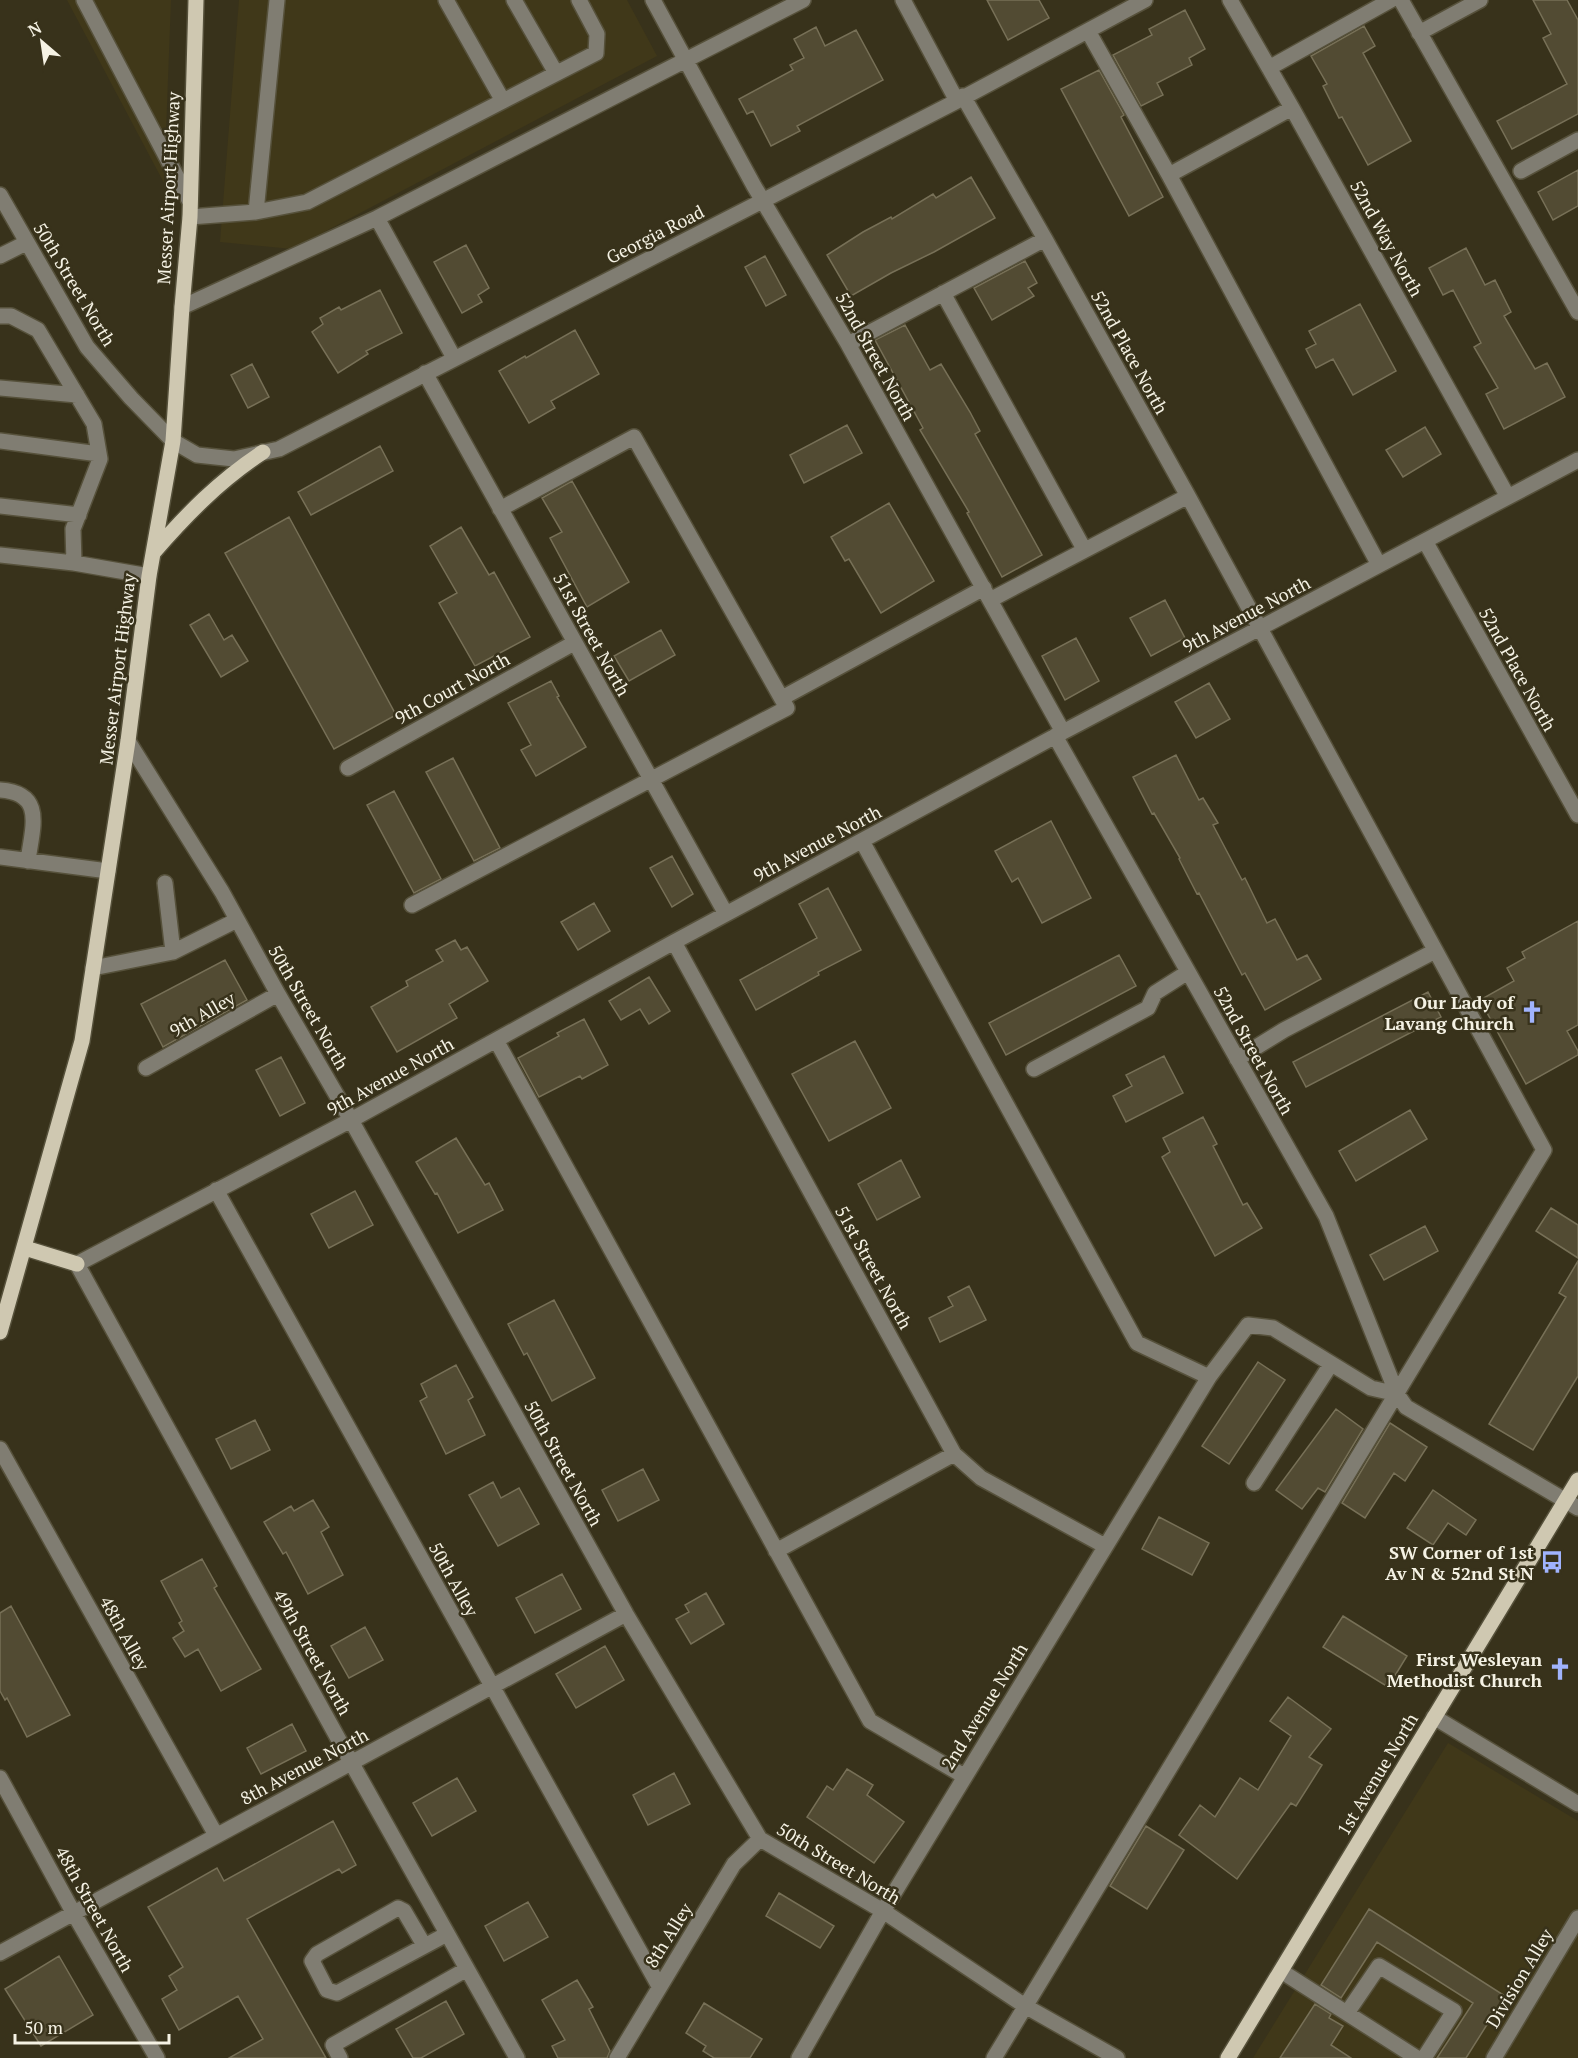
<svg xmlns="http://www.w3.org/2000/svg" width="1578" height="2058" viewBox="0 0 1578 2058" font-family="'PT Serif',serif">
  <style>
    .built { fill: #403819 }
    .building { fill: #524b33; stroke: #777057; stroke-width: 1.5 }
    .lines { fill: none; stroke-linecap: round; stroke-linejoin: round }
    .minor-casing { stroke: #56513b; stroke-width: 18 }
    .major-casing { stroke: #56513b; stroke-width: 18 }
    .minor { stroke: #807d72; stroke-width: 15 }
    .major { stroke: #cfc8b1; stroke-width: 15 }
    .labels { text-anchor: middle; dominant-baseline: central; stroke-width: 5; stroke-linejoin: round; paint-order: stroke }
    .street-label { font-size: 18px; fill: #f5f2e4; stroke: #38321b }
    .poi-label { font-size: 18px; font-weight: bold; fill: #f5f2e4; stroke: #38321b; text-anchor: end }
  </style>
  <rect width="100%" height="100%" fill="#38321b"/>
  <path class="built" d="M67,0H171L164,183Z
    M239,0H627L657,56L292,249L220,242Z
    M1448,1743L1578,1821V2058H1253Z"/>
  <path class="building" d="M987,0H1039L1049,18L1008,40Z
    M1533,0H1567L1578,20V114L1512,149L1497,121L1567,84L1543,38L1551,34Z
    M1185,10L1205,49L1189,58L1192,65L1157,83L1163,95L1141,106L1113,55L1152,35L1149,29Z
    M1364,26L1375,46L1363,53L1411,141L1368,165L1342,117L1339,118L1323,86L1327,84L1311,56Z
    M816,27L825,46L856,30L883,80L797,126L800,131L771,146L753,111L747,114L739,99L793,70L790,65L804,58L794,39Z
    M1099,70L1124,115L1121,117L1163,197L1129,216L1061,89Z
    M1578,170V206L1553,220L1538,192Z
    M971,177L995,218L934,252L891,273L851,296L827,255L863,232L891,217L892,219L933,194L936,198Z
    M466,245L489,288L478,295L482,302L462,313L434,262Z
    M1466,248L1485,285L1495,280L1511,312L1504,316L1535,369L1547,363L1565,397L1504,429L1486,394L1498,388L1474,347L1481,343L1453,290L1443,295L1429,268Z
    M765,256L786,295L766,306L745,267Z
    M1025,261L1037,283L1028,288L1034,296L992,320L974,288Z
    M380,290L402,333L366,351L368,354L338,373L312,332L323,324L320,318L339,307L341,310Z
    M1360,304L1396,371L1353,395L1333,359L1316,368L1306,349L1316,344L1309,331Z
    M905,325L930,370L941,364L970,412L980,431L975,434L1042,555L1002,577L967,513L969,512L920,430L923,428L875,340Z
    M575,330L599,374L551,401L555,408L529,423L499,371L525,356L526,358Z
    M252,364L269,397L248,408L231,375Z
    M847,425L862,453L804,483L790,455Z
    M1425,427L1441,454L1403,477L1386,450Z
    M380,446L393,471L311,515L298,492Z
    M572,481L629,582L587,607L550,538L562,532L542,498Z
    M889,503L934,581L881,613L849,559L845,561L831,537Z
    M289,517L396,715L334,749L225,553Z
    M461,527L489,575L494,572L530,637L475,666L439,603L457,593L430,546Z
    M1165,600L1185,638L1151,656L1130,618Z
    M209,614L224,640L232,635L248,661L221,677L190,625Z
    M661,630L675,655L629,681L614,656Z
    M1076,638L1099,681L1065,700L1042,656Z
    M551,681L559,696L557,697L586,747L536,776L521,750L531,745L508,703Z
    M1209,683L1230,719L1196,738L1175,702Z
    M1176,755L1199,800L1203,798L1218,823L1213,825L1242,880L1245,878L1267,923L1275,919L1297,960L1307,955L1321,979L1265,1010L1245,973L1242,975L1199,893L1197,894L1179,859L1180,858L1154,813L1152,814L1133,777Z
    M453,758L500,848L474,861L426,772Z
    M394,791L441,879L414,893L367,805Z
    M1051,821L1091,898L1042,923L1018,878L1012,882L995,851Z
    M672,856L693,894L672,907L650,868Z
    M828,888L861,950L818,972L819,975L756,1010L740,980L817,938L799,904Z
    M594,903L610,931L578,950L561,922Z
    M1578,921V1025L1567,1031L1578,1051V1055L1526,1084L1480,1000L1514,981L1507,968L1525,958L1522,952Z
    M455,940L461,950L467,947L488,981L449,1004L457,1018L397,1052L371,1007L408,986L406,981L443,961L436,950Z
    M1119,955L1136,986L1006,1055L989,1023Z
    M225,960L247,1000L163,1047L141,1004Z
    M649,977L670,1011L649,1024L640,1009L621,1020L609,1001Z
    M1428,992L1441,1017L1306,1087L1293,1062Z
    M584,1019L608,1065L582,1079L580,1076L539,1097L518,1058L559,1036L557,1033Z
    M855,1041L891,1108L829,1141L792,1074Z
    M1164,1056L1183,1093L1126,1122L1113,1096L1132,1086L1126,1075Z
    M281,1057L305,1103L280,1116L256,1070Z
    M1410,1110L1427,1139L1356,1181L1339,1151Z
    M1203,1117L1217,1144L1213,1146L1243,1205L1247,1203L1262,1228L1215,1256L1162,1157L1170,1152L1163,1138Z
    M456,1138L485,1185L489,1183L503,1210L458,1233L437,1193L435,1194L416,1162Z
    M901,1160L920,1197L877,1220L858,1184Z
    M355,1191L373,1225L329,1248L311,1214Z
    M1551,1208L1578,1225V1258L1536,1231Z
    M1425,1226L1438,1251L1384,1280L1370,1255Z
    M1578,1261V1376L1533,1450L1489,1424L1566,1297L1559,1293Z
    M969,1286L986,1320L940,1342L929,1318L953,1306L948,1297Z
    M554,1300L595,1378L552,1401L527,1353L524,1355L508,1324Z
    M1258,1362L1285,1380L1229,1464L1202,1446Z
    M456,1365L473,1397L468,1400L485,1435L446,1454L420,1401L427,1397L421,1384Z
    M1336,1409L1363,1429L1325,1492L1318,1488L1302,1509L1276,1490Z
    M255,1420L270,1450L231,1469L216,1439Z
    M1390,1423L1427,1447L1405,1481L1394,1473L1365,1518L1342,1503Z
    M643,1469L659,1500L618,1521L602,1490Z
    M493,1482L501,1498L519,1488L539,1524L498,1546L469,1495Z
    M1433,1490L1476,1520L1466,1535L1448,1523L1433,1545L1407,1528Z
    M313,1500L329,1527L321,1532L343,1575L308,1594L286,1552L283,1554L264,1522L291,1506L294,1511Z
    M1159,1517L1209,1543L1192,1575L1142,1549Z
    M202,1559L217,1586L214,1588L261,1669L221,1691L198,1649L185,1657L173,1638L184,1631L179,1623L182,1621L161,1581Z
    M562,1574L581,1609L535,1633L516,1598Z
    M706,1593L724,1624L691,1644L676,1619L689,1612L685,1605Z
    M11,1606L70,1715L27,1737L7,1698L5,1700L0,1691V1613Z
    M1343,1616L1407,1656L1388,1687L1323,1647Z
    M365,1627L383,1660L349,1678L331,1646Z
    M605,1646L624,1680L576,1708L556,1674Z
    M1288,1697L1331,1729L1309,1757L1322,1765L1296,1806L1291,1803L1237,1879L1179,1835L1200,1805L1215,1817L1240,1778L1258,1790L1291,1736L1270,1721Z
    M292,1724L306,1751L261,1774L247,1748Z
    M847,1769L873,1785L867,1795L904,1822L874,1863L807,1817L827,1786L833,1790Z
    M674,1773L690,1804L648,1825L633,1795Z
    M457,1778L476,1811L432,1836L413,1803Z
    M333,1821L356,1865L342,1873L339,1869L247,1919L326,2058H229L263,2039L238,1996L179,2030L162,1999L177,1990L169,1976L183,1967L148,1907L217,1868L224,1881Z
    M1146,1826L1184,1850L1147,1909L1110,1886Z
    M779,1893L834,1926L820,1948L766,1916Z
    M528,1902L548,1937L504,1961L485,1926Z
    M1369,1909L1505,1996L1466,2058H1437L1473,2003L1377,1942L1341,1998L1321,1985Z
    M59,1956L93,2015L41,2046L5,1989Z
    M577,1980L593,2007L589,2009L610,2051L607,2058H558L552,2046L565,2040L542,2000Z
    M446,2001L464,2034L421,2058H413L396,2029Z
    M704,2003L762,2039L750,2058H714L703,2051L706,2046L686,2033Z
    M1315,2004L1331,2014L1329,2018L1343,2026L1331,2045L1351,2058H1280Z"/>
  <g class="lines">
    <g class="minor-casing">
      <path id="minor" d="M84,0L189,200
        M446,0L503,101
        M514,0L556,73
        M653,0L754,186L848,344L1063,732
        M903,0L957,101
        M1230,0L1292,108L1508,497
        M1401,0L1578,312
        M1088,31L1169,175L1379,565
        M1419,33L1480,0
        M1269,68L1391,0
        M963,96L1045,239L1188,496L1544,1150L994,2058
        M1521,171L1578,140
        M1169,175L1292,108
        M0,195L87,347L131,398L173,441L197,455L234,459L279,449L957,101L1145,0
        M256,212L307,202L596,53L597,34L579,0
        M190,217L256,212L277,0
        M377,218L454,358
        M0,256L26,243
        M943,293L1084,549
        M182,307L377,218L803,0
        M0,316H11L38,330L94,424L100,459L73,529L74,563L149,576
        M848,344L1045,239
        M425,373L726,914
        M0,388L77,395
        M0,441L99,454
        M0,506L79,515
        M1425,541L1578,815
        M0,555L74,563
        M990,600L1188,496
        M782,698L984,588
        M1055,736L1326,1216L1397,1394L1406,1407L1578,1508
        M128,741L222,892L278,994L351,1120L626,1614L760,1839L883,1911L1025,2006L1117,2058
        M348,768L574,643
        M0,790C46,793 32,828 28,861
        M862,841L1137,1343L1209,1377
        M0,857L108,871
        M165,883L173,952
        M412,905L787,708L634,437L500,509
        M674,942L954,1454L981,1478L1105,1546
        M93,968L173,952L237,920
        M496,1040L870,1721L964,1776
        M1237,1059L1284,1030L1435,951
        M146,1068L278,994
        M1034,1069L1148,1008L1155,993L1188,972
        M216,1190L659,1986
        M0,1449L216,1835
        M1254,1483L1331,1364
        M776,1551L954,1454
        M1434,1717L1578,1804
        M0,1778L73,1912L157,2058
        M424,1945L404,1911L398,1908L317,1954L312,1961L327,1990L337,1993L447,1934
        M0,1953L626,1614
        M1281,1971L1417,2058
        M1347,2013L1379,1966L1454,2011L1424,2058
        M340,2058L333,2045L467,1969
        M517,2058L351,1762L77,1264L351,1120L674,942L1063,732L1578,460
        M617,2058L734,1864L760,1839
        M799,2058L883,1911L1209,1377L1248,1325L1273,1328L1371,1388L1397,1394
        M1494,2058L1578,1918"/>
    </g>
    <g class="major-casing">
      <path id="major" d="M153,553C186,515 220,480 263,452
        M25,1248L77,1264
        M0,1332L82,1041L128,741L149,576L173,441L182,307L190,217L196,0
        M1228,2058L1578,1480"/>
    </g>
    <use href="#minor" class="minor"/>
    <use href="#major" class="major"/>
  </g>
  <defs>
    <g id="church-bare" transform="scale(1.8)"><path d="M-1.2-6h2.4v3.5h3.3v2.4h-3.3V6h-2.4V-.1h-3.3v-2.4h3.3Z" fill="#a0b3fd" stroke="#38321b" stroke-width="2.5" paint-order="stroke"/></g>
    <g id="bus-bare" transform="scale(1.8)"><path d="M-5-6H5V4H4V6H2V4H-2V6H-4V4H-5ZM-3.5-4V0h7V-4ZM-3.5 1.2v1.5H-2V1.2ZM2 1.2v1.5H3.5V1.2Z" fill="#a0b3fd" stroke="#38321b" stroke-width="2.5" paint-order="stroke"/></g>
  </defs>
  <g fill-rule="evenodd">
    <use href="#church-bare" x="1532" y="1012"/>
    <use href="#bus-bare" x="1552" y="1562"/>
    <use href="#church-bare" x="1560" y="1669"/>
  </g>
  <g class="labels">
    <g class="street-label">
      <text transform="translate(168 188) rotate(-87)">Messer Airport Highway</text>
      <text transform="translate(655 234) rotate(-27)">Georgia Road</text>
      <text transform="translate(1387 238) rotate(61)">52nd Way North</text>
      <text transform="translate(75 284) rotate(59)">50th Street North</text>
      <text transform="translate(1130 352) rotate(61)">52nd Place North</text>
      <text transform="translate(876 356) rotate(61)">52nd Street North</text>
      <text transform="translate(1246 614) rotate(-28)">9th Avenue North</text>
      <text transform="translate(592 634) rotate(61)">51st Street North</text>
      <text transform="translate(117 669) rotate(-83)">Messer Airport Highway</text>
      <text transform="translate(1518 669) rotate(61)">52nd Place North</text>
      <text transform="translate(452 688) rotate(-29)">9th Court North</text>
      <text transform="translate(817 843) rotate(-28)">9th Avenue North</text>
      <text transform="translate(309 1007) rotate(60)">50th Street North</text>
      <text transform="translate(202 1014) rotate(-30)">9th Alley</text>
      <text transform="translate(1254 1050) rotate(61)">52nd Street North</text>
      <text transform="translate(390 1076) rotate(-29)">9th Avenue North</text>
      <text transform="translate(874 1267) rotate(61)">51st Street North</text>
      <text transform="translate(564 1463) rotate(61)">50th Street North</text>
      <text transform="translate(454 1579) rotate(61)">50th Alley</text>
      <text transform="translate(125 1633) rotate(61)">48th Alley</text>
      <text transform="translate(313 1652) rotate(61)">49th Street North</text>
      <text transform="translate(984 1706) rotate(-58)">2nd Avenue North</text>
      <text transform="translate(304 1766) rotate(-28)">8th Avenue North</text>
      <text transform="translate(1377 1774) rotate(-59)">1st Avenue North</text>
      <text transform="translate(839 1863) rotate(31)">50th Street North</text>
      <text transform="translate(95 1909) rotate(61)">48th Street North</text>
      <text transform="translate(668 1935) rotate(-58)">8th Alley</text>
      <text transform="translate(1519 1978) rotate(-59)">Division Alley</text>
    </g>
    <g class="poi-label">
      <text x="1514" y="1002">Our Lady of<tspan x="1514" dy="21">Lavang Church</tspan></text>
      <text x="1534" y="1552">SW Corner of 1st<tspan x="1534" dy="21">Av N &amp; 52nd St N</tspan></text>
      <text x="1542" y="1659">First Wesleyan<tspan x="1542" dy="21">Methodist Church</tspan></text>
    </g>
  </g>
  <g transform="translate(42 42) rotate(331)" stroke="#38321b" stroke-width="4.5" paint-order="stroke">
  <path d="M0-4.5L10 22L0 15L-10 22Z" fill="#f5f2e4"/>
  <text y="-9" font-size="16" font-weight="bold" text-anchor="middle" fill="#f5f2e4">N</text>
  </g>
  <path d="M15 2034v9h154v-9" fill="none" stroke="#f5f2e4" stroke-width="3"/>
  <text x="24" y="2034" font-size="18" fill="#f5f2e4" stroke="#38321b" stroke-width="4.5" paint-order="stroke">50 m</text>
</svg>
